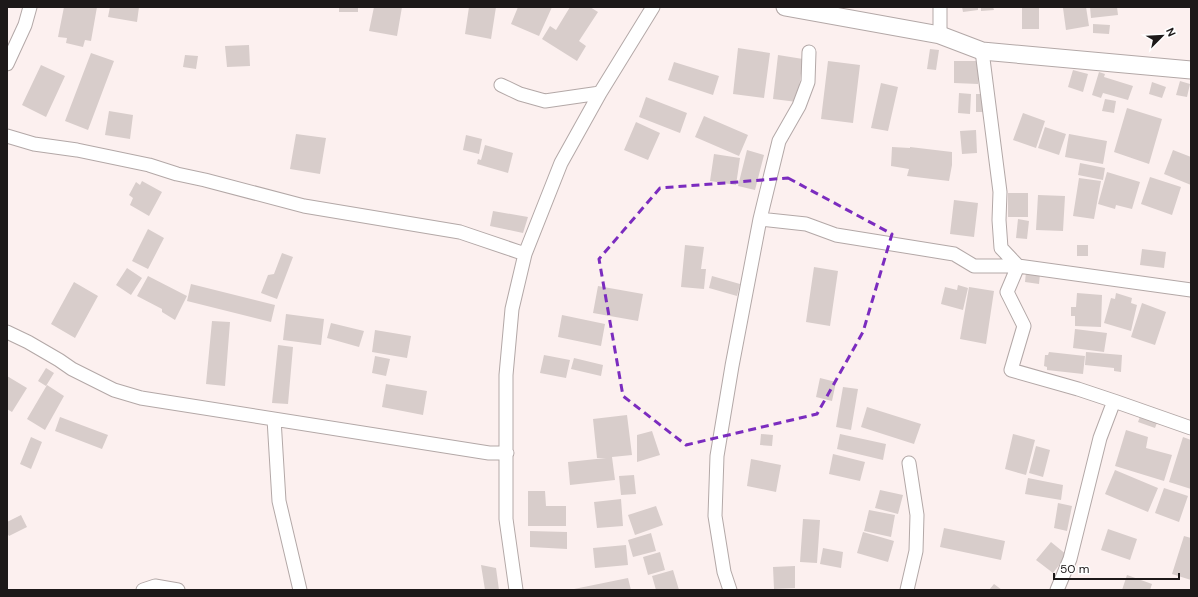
<svg xmlns="http://www.w3.org/2000/svg" width="1198" height="597" viewBox="0 0 1198 597" font-family="'DM Sans',sans-serif">
  <style>
    .building { fill: #d8cdcb }
    .lines { fill: none; stroke-linecap: round; stroke-linejoin: round }
    .minor-casing { stroke: #b3a8a7; stroke-width: 15 }
    .tertiary-casing { stroke: #b3a8a7; stroke-width: 19 }
    .minor { stroke: #fff; stroke-width: 13 }
    .tertiary { stroke: #fff; stroke-width: 17 }
    .marked { fill: none; stroke: #7b2cbf; stroke-width: 3; stroke-dasharray: 8 5; stroke-linejoin: round }
  </style>
  <rect width="100%" height="100%" fill="#fcf0ef"/>
  <path class="building" d="M64,7H97L91,41L85,40L83,47L66,43L67,38L58,37Z
    M110,7H139L137,22L108,17Z
    M339,7H358V12H339Z
    M374,7H402L397,36L369,31Z
    M469,7H496L491,39L465,34Z
    M518,7H552L539,36L511,24Z
    M570,7H590L598,12L579,41L586,46L577,61L542,39L550,26L556,30Z
    M962,7H978V10L963,12Z
    M981,7H993L994,10L981,11Z
    M1022,7H1039V29H1022Z
    M1072,7H1086L1089,26L1066,30L1063,8Z
    M1090,7H1117L1118,15L1091,18Z
    M1093,24L1110,25L1109,34L1093,33Z
    M249,45L250,66L227,67L225,46Z
    M738,48L770,53L764,98L733,94Z
    M930,49L939,50L936,70L927,69Z
    M91,53L114,61L88,130L65,121Z
    M185,55L198,56L196,69L183,67Z
    M778,55L803,59L797,102L773,99Z
    M828,61L860,65L853,123L821,119Z
    M954,61H978V84L954,83Z
    M674,62L719,76L713,95L668,80Z
    M41,65L65,76L46,117L22,105Z
    M1073,70L1088,74L1083,92L1068,87Z
    M1099,72L1105,74L1104,77L1133,86L1128,100L1103,93L1101,98L1092,95Z
    M1180,81L1190,84L1187,97L1176,95Z
    M1152,82L1166,87L1162,98L1149,94Z
    M881,83L898,87L888,131L871,128Z
    M959,93L971,94L970,114L958,113Z
    M976,94H985V112H976Z
    M646,97L687,113L680,133L639,117Z
    M1105,99L1116,101L1114,113L1102,111Z
    M1127,108L1162,119L1149,164L1114,152Z
    M109,111L133,115L130,139L105,135Z
    M1023,113L1045,121L1036,148L1013,140Z
    M704,116L748,135L739,156L695,137Z
    M636,122L660,133L648,160L624,150Z
    M1045,127L1066,134L1059,155L1038,148Z
    M976,130L977,153L962,154L960,131Z
    M296,134L326,138L320,174L290,169Z
    M1069,134L1107,141L1103,164L1065,157Z
    M466,135L482,139L479,154L463,150Z
    M485,145L513,153L508,173L477,164L478,159L481,160Z
    M892,147L910,148V147L952,152V165L949,181L907,176L909,169L891,166Z
    M747,150L764,155L755,190L738,186Z
    M1173,150L1191,157V185L1164,174Z
    M714,154L740,158L736,185L710,181Z
    M1080,163L1105,168L1103,180L1078,175Z
    M1107,172L1140,182L1132,209L1116,205L1115,209L1098,204Z
    M1150,177L1181,187L1172,215L1141,204Z
    M1079,178L1101,181L1094,219L1073,216Z
    M142,181L162,192L149,216L130,205L133,198L129,195L136,182L140,185Z
    M1008,193H1028V217H1008Z
    M1038,195L1065,196L1063,231L1036,230Z
    M954,200L978,203L974,237L950,234Z
    M493,211L528,217L523,233L490,226Z
    M1018,219L1029,221L1027,239L1016,238Z
    M148,229L164,238L148,269L132,261Z
    M685,245L704,247L701,269H706L704,289L681,287Z
    M1077,245H1088V256H1077Z
    M1142,249L1166,252L1164,268L1140,265Z
    M282,253L293,257L277,299L261,293L268,275L274,274Z
    M814,267L838,271L830,326L806,322Z
    M127,268L142,278L131,295L116,285Z
    M1026,272L1040,274L1039,284L1025,282Z
    M148,276L187,296L175,320L162,312V309L137,296Z
    M712,276L740,284L737,296L709,288Z
    M74,282L98,296L75,338L51,324Z
    M191,284L275,305L271,322L187,301Z
    M958,285L968,288L963,310L941,304L945,287L957,290Z
    M598,286L643,294L638,321L593,313Z
    M969,287L994,291L986,344L960,339Z
    M1077,293L1102,295L1101,327L1075,326V316H1071V307H1076Z
    M1116,293L1132,298L1131,303L1137,305L1131,331L1104,323L1111,298L1115,299Z
    M1142,303L1166,312L1155,345L1131,337Z
    M286,314L324,319L321,345L283,340Z
    M562,315L605,324L601,346L558,337Z
    M212,321L230,322L225,386L206,384Z
    M331,323L364,331L359,347L327,338Z
    M1075,329L1107,333L1104,352L1073,348Z
    M375,330L411,336L407,358L372,352Z
    M278,345L293,347L288,404L272,403Z
    M1049,352L1085,356L1083,374L1047,370V367L1044,366L1045,355H1048Z
    M1086,352L1122,355L1121,372L1114,371V368L1085,365Z
    M544,355L570,360L566,378L540,373Z
    M375,356L390,359L386,376L372,373Z
    M574,358L603,365L601,376L571,369Z
    M46,368L54,373L46,386L38,381Z
    M7,376L27,388L12,412L7,409Z
    M820,378L836,382L832,401L816,397Z
    M386,384L427,391L423,415L382,407Z
    M47,385L64,396L45,430L27,419Z
    M843,387L858,389L851,430L836,427Z
    M867,407L921,424L914,444L861,427Z
    M1141,414L1158,420L1155,428L1138,422Z
    M627,415L632,455L612,457L615,480L570,485L568,462L606,458H597L593,419Z
    M60,417L108,435L102,449L55,431Z
    M1126,430L1148,437L1146,448L1172,455L1164,481L1115,466Z
    M652,431L660,455L637,462V435Z
    M761,434L773,435L772,446L760,445Z
    M840,434L886,444L883,460L837,449Z
    M1013,434L1035,440L1026,475L1005,469Z
    M31,437L42,442L31,469L20,464Z
    M1183,437L1191,440V489L1169,482Z
    M1036,446L1050,450L1043,477L1029,473Z
    M833,454L865,462L860,481L829,474Z
    M751,459L781,465L776,492L747,486Z
    M1115,470L1158,488L1148,512L1105,494Z
    M634,475L636,494L621,495L619,476Z
    M1028,478L1063,485L1061,500L1025,494Z
    M1164,488L1188,496L1179,522L1155,513Z
    M880,490L903,495L898,514L875,508Z
    M528,491H545L546,506H566V526H528Z
    M621,499L623,526L597,528L594,502Z
    M1058,503L1072,506L1067,531L1054,528Z
    M656,506L663,525L635,535L628,515Z
    M869,510L895,515L891,537L864,531Z
    M21,515L27,527L9,536L7,533V522Z
    M803,519L820,520L817,563L800,562Z
    M944,528L1005,541L1001,560L940,547Z
    M1108,529L1137,539L1130,560L1101,550Z
    M530,531L567,532V549L530,547Z
    M863,532L894,541L888,562L857,553Z
    M651,533L656,551L633,557L628,540Z
    M1184,536L1191,538V580L1172,574Z
    M1051,542L1067,555L1053,573L1036,560Z
    M626,545L628,565L595,568L593,548Z
    M823,548L843,552L841,568L820,564Z
    M660,552L665,570L648,575L643,557Z
    M481,565L496,568L499,590H485Z
    M795,566V588L774,589L773,567Z
    M673,570L679,590H656L652,576Z
    M1127,575L1152,584L1150,590H1122Z
    M628,578L631,590H574V589Z
    M994,584L1002,590H989Z"/>
  <g class="lines">
    <g class="minor-casing">
      <path id="minor" d="M940,7V35
        M982,51L1000,192L999,220L1001,248L1018,266L1007,292L1024,326L1011,370L1078,389L1114,401L1100,438L1070,559L1057,590
        M7,64L25,25L30,7
        M501,85L520,94L545,101L600,93
        M7,136L34,144L77,150L149,165L177,174L205,180L304,206L460,232L525,254
        M760,219L806,224L836,235L954,254L974,266H1018L1191,290
        M7,332L28,342L59,360L72,369L114,390L141,398L489,453H507
        M1114,401L1191,428
        M274,419L279,501L300,590
        M143,590L155,586L178,590
        M516,590L506,519V375L512,309L525,254L561,163L600,93L653,7
        M730,590L724,572L715,516L717,456L732,366L760,219L779,141L799,106L808,82L809,52
        M907,590L916,551L917,515L909,463"/>
    </g>
    <g class="tertiary-casing">
      <path id="tertiary" d="M785,7L940,35L982,51L1191,70"/>
    </g>
    <use href="#minor" class="minor"/>
    <use href="#tertiary" class="tertiary"/>
  </g>
  <path class="marked" d="M788,178L892,234L863,332L817,414L686,445L623,396L599,259L660,188Z"/>
  <rect width="1198" height="597" fill="none" stroke="#1d1919" stroke-width="16"/>
  <g transform="translate(1162 36) rotate(66)" stroke="#ffffff" stroke-width="3" paint-order="stroke">
  <path d="M0-3L7 15L0 10L-7 15Z" fill="#1d1919"/>
  <text y="-6" font-size="11" font-weight="bold" text-anchor="middle" fill="#1d1919">N</text>
  </g>
  <path d="M1054 573v6h125v-6" fill="none" stroke="#1d1919" stroke-width="2"/>
  <text x="1060" y="573" font-size="12" fill="#1d1919" stroke="#ffffff" stroke-width="3" paint-order="stroke">50 m</text>
</svg>
